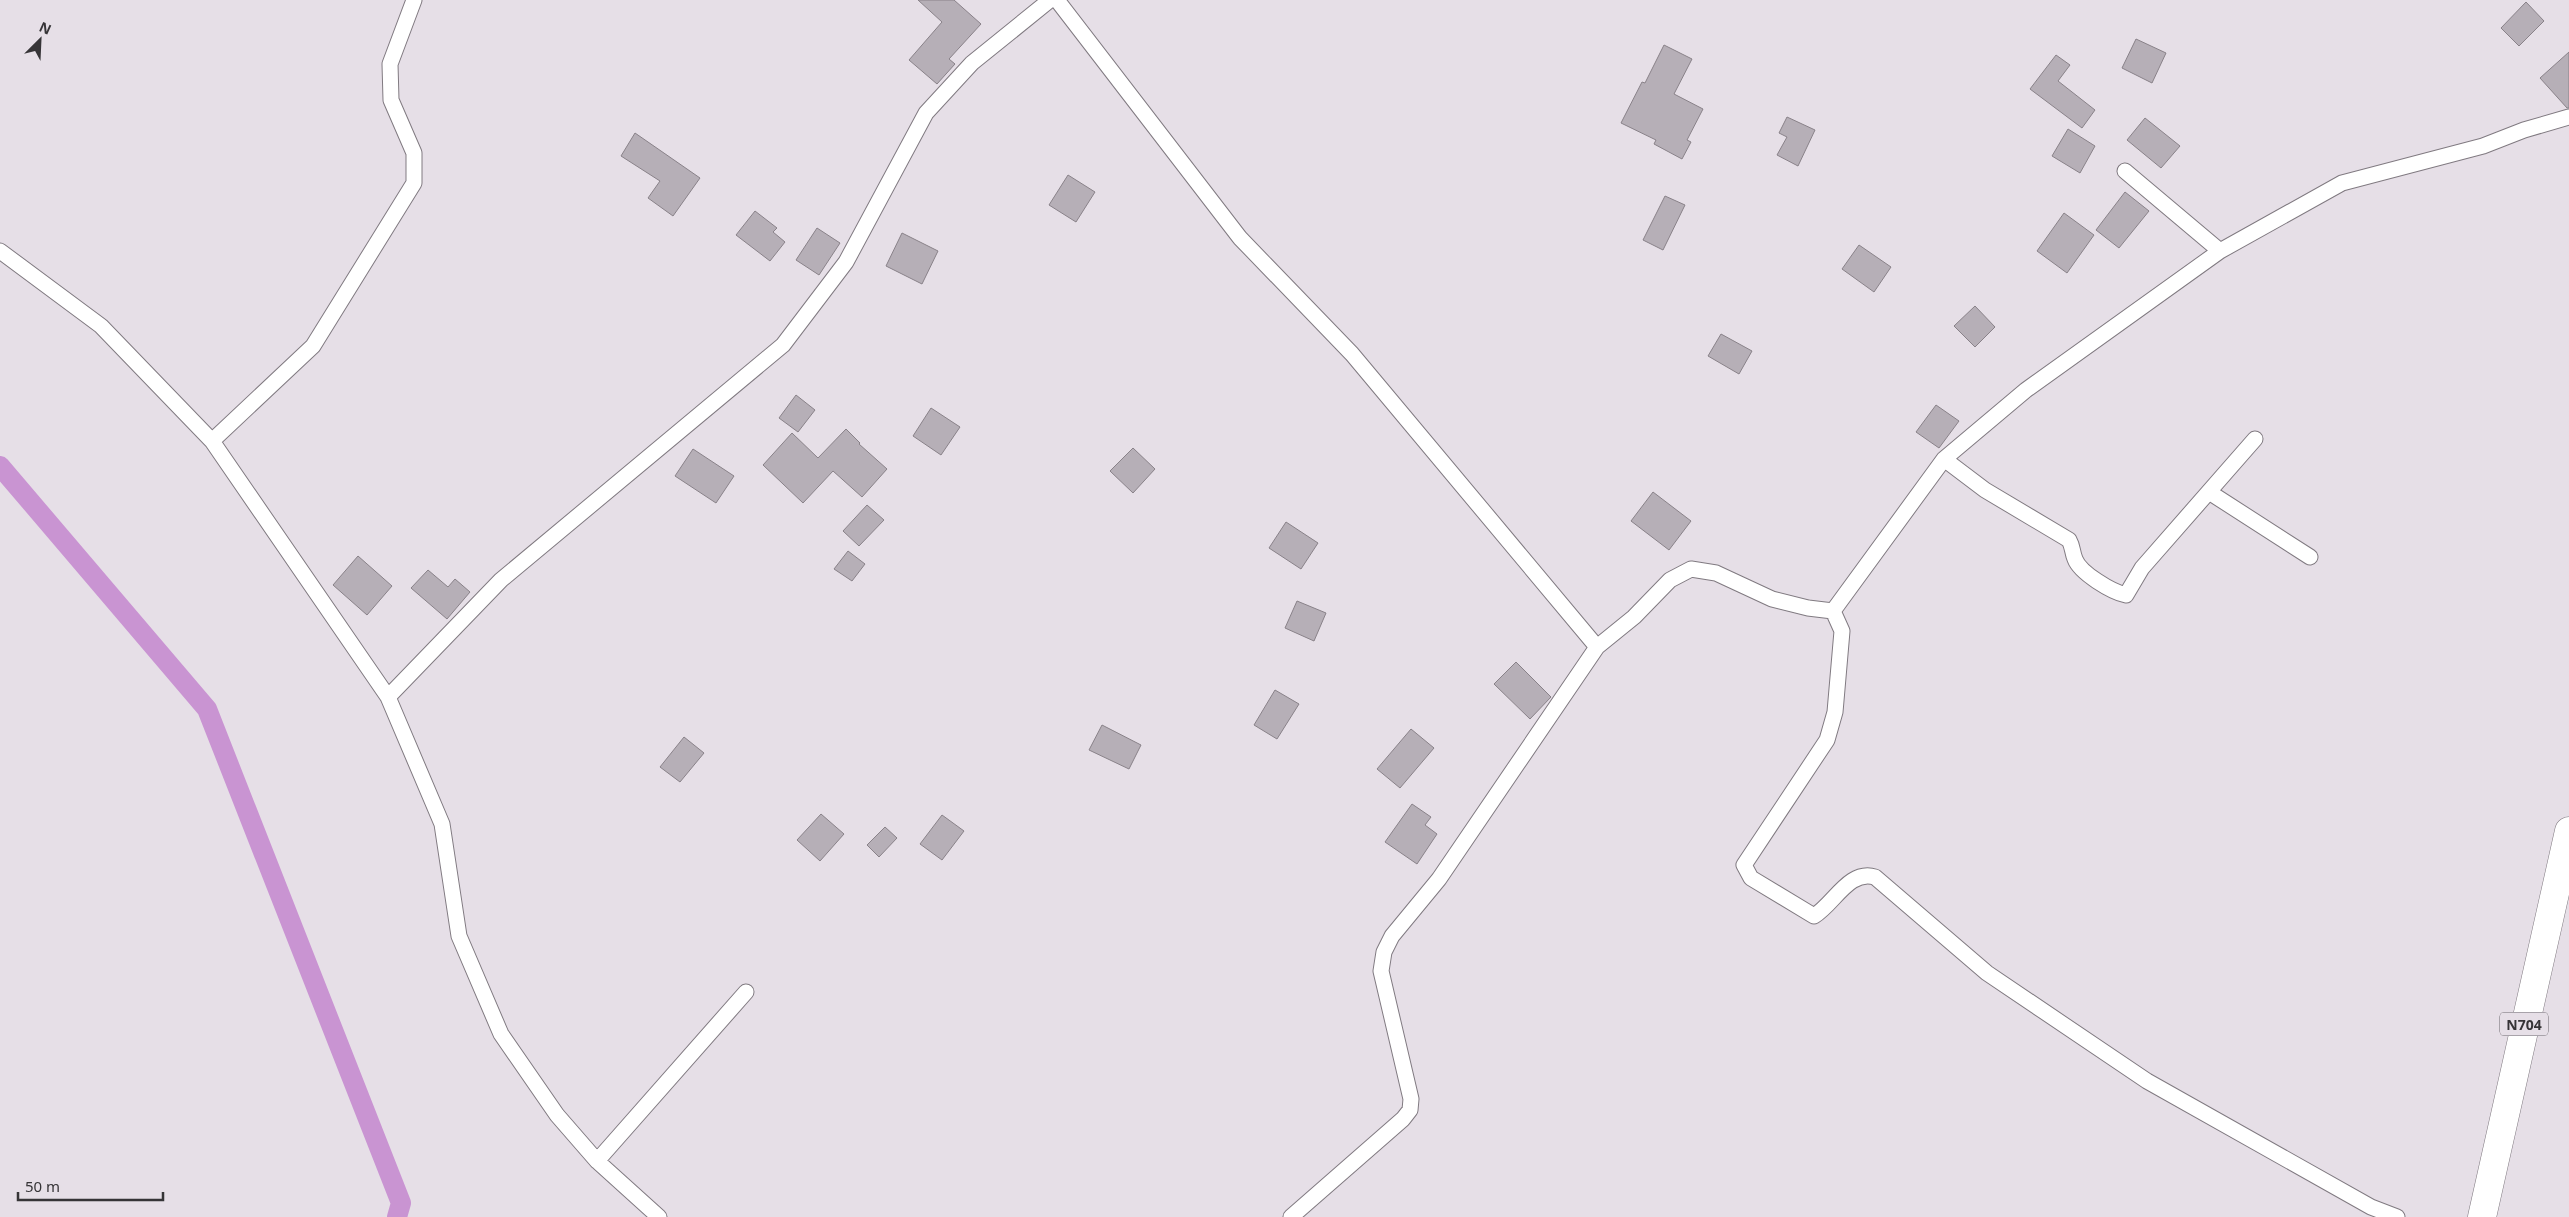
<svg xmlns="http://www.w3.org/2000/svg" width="2569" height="1217" viewBox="0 0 2569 1217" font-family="'Noto Sans',sans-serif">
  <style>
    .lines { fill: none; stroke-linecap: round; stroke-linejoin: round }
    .canal { stroke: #c994d2; stroke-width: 20 }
    .building { fill: #b6afb7; stroke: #898289 }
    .street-casing { stroke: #807a81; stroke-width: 17 }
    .highway-casing { stroke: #807a81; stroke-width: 29 }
    .street { stroke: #fff; stroke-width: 15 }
    .highway { stroke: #fff; stroke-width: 28 }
    .labels { text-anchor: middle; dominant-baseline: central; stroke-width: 5; stroke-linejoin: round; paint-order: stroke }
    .shield { fill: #e6dfe7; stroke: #6b676c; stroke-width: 1 }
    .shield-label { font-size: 14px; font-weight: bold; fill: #363437 }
  </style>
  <rect width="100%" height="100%" fill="#e6dfe7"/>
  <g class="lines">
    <path class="canal" d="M0,466L207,709L401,1203L397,1217"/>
  </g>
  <path class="building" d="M918,0H954L981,24L949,59L955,64L937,84L909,60L942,22Z
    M2526,2L2544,21L2519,46L2501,28Z
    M2136,39L2166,53L2152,83L2122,68Z
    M1664,45L1692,59L1674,94L1703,109L1687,140L1691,142L1682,159L1654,144L1656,140L1621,123L1642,82L1645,83Z
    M2569,52V108H2567L2540,78Z
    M2056,55L2070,65L2058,81L2095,110L2082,128L2030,89Z
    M1787,117L1815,130L1798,166L1777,155L1787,137L1779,133Z
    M2145,118L2180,146L2161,168L2127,140Z
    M2068,129L2095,146L2080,173L2052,156Z
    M635,133L700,178L673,216L648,198L660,181L621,156Z
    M1068,175L1095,192L1076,222L1049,205Z
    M2125,192L2149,211L2119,248L2096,230Z
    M1665,196L1685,205L1663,250L1643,240Z
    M755,211L777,228L773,232L785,242L770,261L736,235Z
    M2064,213L2094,235L2067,273L2037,251Z
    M817,228L840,243L819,275L796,260Z
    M902,233L938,251L922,284L886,266Z
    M1859,245L1891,267L1874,292L1842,269Z
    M1975,306L1995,327L1975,347L1954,326Z
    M1721,334L1752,351L1739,374L1708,356Z
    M796,395L815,410L798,432L779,418Z
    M1936,405L1959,421L1939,448L1916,432Z
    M931,408L960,427L941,455L913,436Z
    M846,429L860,443L859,444L887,469L862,497L833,471L803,503L763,465L792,433L818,458Z
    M1133,448L1155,469L1133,493L1110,471Z
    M693,449L734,476L716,503L675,476Z
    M1653,492L1691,521L1669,550L1631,521Z
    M867,505L884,520L859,546L843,531Z
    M1286,522L1318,543L1301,569L1269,548Z
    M848,551L865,564L852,581L834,569Z
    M358,556L392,586L367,615L333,585Z
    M428,570L448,587L455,579L470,592L447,619L411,588Z
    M1297,601L1326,613L1314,641L1285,628Z
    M1516,662L1551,697L1530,719L1494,684Z
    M1275,690L1299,704L1277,739L1254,725Z
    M1102,725L1141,745L1129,769L1089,750Z
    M1411,729L1434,748L1400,788L1377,769Z
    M684,737L704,753L680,782L660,767Z
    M1412,804L1431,817L1425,825L1437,834L1417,864L1385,842Z
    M821,814L844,834L820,861L797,840Z
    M942,815L964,831L942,860L920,844Z
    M885,827L897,838L879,857L867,845Z"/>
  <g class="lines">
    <g class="street-casing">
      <path id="street" d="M414,0L390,64L391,100L414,153V183L313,346L212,441L388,697L442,824L459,936L501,1034L557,1115L597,1161L659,1217
        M1057,0L1240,238L1352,354L1597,647
        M2125,171L2220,251
        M0,251L101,326L212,441
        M1944,459L1985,490L2069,540C2073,547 2072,552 2075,559C2080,573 2112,592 2126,595L2142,568L2255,439
        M2209,492L2310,557
        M388,697L501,580L783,345L846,262L926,113L972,63L1050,0
        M597,1161L746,992
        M1291,1217L1403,1119L1410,1110L1411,1099L1381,971L1384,952L1392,936L1439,879L1597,647L1634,617L1670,580L1691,569L1716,573L1772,599L1808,608L1833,611
        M2397,1217L2371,1207L2147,1081L1987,973L1875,877C1849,869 1834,904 1814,916L1751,878L1744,865L1827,740L1835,712L1842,631L1833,611L1944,459L2026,390L2220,251L2342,183L2483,146L2524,130L2569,117"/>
    </g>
    <g class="highway-casing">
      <path id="highway" d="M2482,1217L2569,831"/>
    </g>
    <use href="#street" class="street"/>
    <use href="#highway" class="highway"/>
  </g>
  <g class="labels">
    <rect class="shield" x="2500" y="1012.5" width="48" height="23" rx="4"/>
    <g class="shield-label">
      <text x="2524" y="1024">N704</text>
    </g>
  </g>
  <g transform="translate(40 40) rotate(24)" stroke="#e6dfe7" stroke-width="4" paint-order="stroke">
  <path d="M0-4L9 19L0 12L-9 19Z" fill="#363437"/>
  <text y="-8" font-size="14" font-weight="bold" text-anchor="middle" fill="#363437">N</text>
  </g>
  <path d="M18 1192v8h145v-8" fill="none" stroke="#363437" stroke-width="2.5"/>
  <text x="25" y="1192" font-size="15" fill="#363437" stroke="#e6dfe7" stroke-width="4" paint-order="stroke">50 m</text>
</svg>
